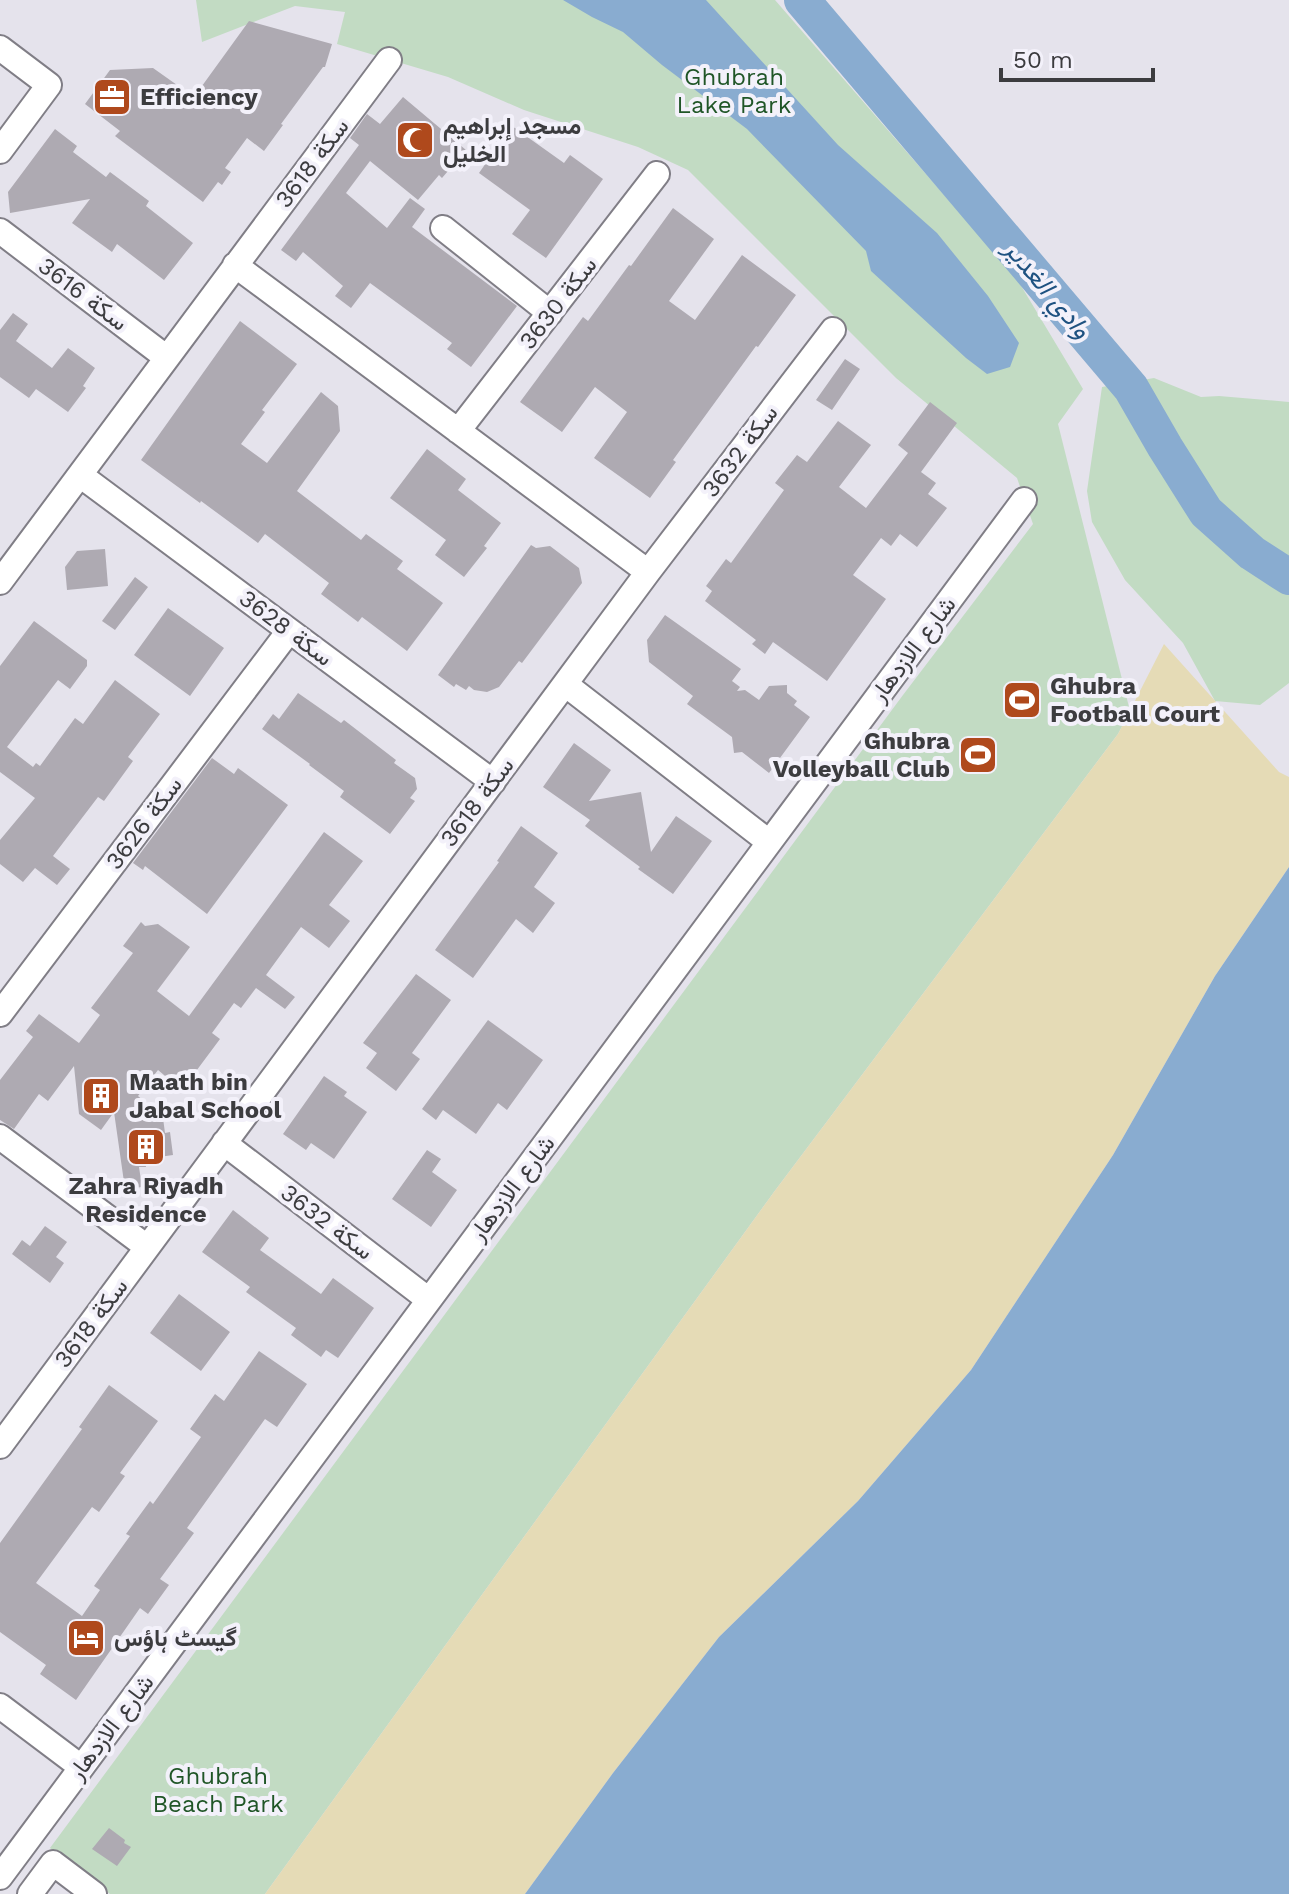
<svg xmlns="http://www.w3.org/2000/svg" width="1289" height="1894" viewBox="0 0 1289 1894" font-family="'Work Sans',Vazirmatn,sans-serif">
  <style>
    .green { fill: #c2dbc3 }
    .sand { fill: #e5dbb6 }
    .water { fill: #89acd0 }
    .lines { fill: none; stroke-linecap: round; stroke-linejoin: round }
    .river { stroke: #89acd0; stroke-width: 36 }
    .building { fill: #aeaab2 }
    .minor-casing { stroke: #807e86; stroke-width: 28 }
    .minor { stroke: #fff; stroke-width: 24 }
    .labels { text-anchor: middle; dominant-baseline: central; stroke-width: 8; stroke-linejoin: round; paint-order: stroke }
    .park-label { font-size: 24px; fill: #205627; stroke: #f3f1fa }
    .poi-label { font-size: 24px; font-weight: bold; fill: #3c3c3f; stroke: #f3f1fa; text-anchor: start }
    .street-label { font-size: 24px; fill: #3c3c3f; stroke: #f3f1fa }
    .water-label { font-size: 26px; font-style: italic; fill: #1f5281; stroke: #f3f1fa }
  </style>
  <rect width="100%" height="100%" fill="#e5e3ec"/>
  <path class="green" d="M196,0H775L1017,279L1083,389L1058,424L1130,711L1118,734L774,1192L265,1894H110L50,1848L903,695L1033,524L1017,478L896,378L688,170L638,147L524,110L448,77L337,44L345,12L295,6L202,42Z
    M1154,378L1201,397L1219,396L1289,402V683L1260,705L1215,701L1183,643L1125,580L1092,522L1087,491L1102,387Z"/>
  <path class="sand" d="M1164,644L1279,772L1289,777V867L1215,976L1113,1155L971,1370L858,1501L719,1637L613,1773L525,1894H265L774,1192L1118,734Z"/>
  <path class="water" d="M563,0H706L838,145L937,233L988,296L1019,343L1010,367L987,374L966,358L871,271L866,251L747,129L662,65L623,32L592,17Z
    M1289,867V1894H525L613,1773L719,1637L858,1501L971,1370L1113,1155L1215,976Z"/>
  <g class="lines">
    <path class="river" d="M802,0L1131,388L1165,447L1206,512L1252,553L1289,577"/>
  </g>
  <path class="building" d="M249,21L332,44L325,67H323L281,124L283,125L264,151L247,138L225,168L231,172L222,185L218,182L203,202L115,136L120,131L85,104L110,70L153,68L194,97Z
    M403,97L466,150L442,178L439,175L418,200L370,161L346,193L387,228L410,198L425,209L412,227L517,306L471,367L447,349L452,343L370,283L351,308L335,296L343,286L303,252L296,261L281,250L359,145L350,138L367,114L380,124Z
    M512,126L564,163L570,155L603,179L546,258L512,234L530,210L479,173Z
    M55,129L77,146L73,152L106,177L110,172L149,201L146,206L193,243L164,280L117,244L112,252L72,223L90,199L10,213L8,192Z
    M673,208L714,239L669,301L695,320L742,255L796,295L758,347L756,346L673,460L676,462L650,498L594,458L627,412L595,387L562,432L520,402L583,317L588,321L629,265L631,266Z
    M13,313L28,324L16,341L52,368L68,348L95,368L83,386L86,388L68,412L36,389L29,398L0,377V330Z
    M240,321L297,364L262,410L265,412L241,444L267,463L321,392L338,406L340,431L297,491L361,540L366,534L403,561L397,569L443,603L407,651L362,617L358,622L321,594L329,583L265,534L258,543L201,501L200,503L141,460Z
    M845,359L860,369L832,410L816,400Z
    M930,402L957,423L921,472L936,483L928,494L947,508L917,547L900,534L891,546L881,538L853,575L886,599L827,681L773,642L765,654L752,644L756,640L705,601L712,591L706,586L726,559L731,563L784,490L775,483L797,455L807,462L838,421L871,445L839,487L866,508L908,453L898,445Z
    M427,449L466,479L458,490L501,523L484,546L487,548L464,577L435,555L446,540L390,498Z
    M531,545L536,548L550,546L579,568L582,583L522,663L519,661L499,687L487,692L474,690L469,686L466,690L456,684L454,687L438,675Z
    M105,549L108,586L67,590L65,567L77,551Z
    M135,577L148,587L115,630L102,621Z
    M168,608L224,648L190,696L134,655Z
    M665,615L741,669L732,681L740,687L737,691L745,690L759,700L769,686L787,685V693L797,701L794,705L810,717L769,773L742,752L734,753L732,737L687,704L693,696L649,662L647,640Z
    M34,621L87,660V666L70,689L58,680L7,747L33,767L36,763L40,766L75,718L83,724L115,680L160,714L128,757L133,761L104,801L98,797L53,856L70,869L57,885L35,868L23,882L0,864V840L35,798L0,772V666Z
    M298,693L341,723L344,720L396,760L394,763L415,778L417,789L410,798L415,801L390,834L340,797L344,791L309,765L310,764L262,729L273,714L279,719Z
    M574,743L611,770L589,801L641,792L651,852L676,816L712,841L673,894L638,869L640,867L585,826L590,820L543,787Z
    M212,758L234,774L238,768L288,805L207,914L145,866L143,870L133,863Z
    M521,826L558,853L534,887L555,903L533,933L516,919L473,978L435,950L499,862L497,861Z
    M324,832L363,861L329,905L350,921L329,948L301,927L266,975L295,997L285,1009L256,988L241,1008L234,1003L212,1033L220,1039L182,1090L158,1070L138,1096L163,1118L165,1133L170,1132L173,1155L145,1159L146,1167H139L142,1187L125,1189L114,1112L101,1130L79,1114L74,1066L48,1101L39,1094L14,1129L0,1120V1080L33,1037L26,1031L39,1014L79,1043L100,1015L91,1008L133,953L123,946L141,922L145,926L158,924L190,947L157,991L189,1016Z
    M416,974L451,1000L412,1053L420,1059L396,1091L366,1068L377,1053L363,1043Z
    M488,1020L543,1060L507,1110L498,1103L476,1134L443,1110L436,1120L422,1109Z
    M324,1076L347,1092L344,1096L367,1112L334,1159L311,1143L306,1150L283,1134Z
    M427,1150L441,1159L432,1172L457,1190L431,1227L392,1199Z
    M233,1210L269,1238L260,1250L321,1294L333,1278L374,1308L338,1358L326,1350L321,1357L291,1335L296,1328L246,1292L250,1287L202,1252Z
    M45,1226L67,1242L56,1257L64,1263L50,1283L12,1254L22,1240L30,1246Z
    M179,1294L230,1332L201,1371L150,1333Z
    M259,1351L307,1384L277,1427L265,1419L187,1528L194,1533L160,1579L169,1585L148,1614L140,1608L76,1700L40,1674L46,1665L0,1632V1543L82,1429L79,1427L109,1385L158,1421L120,1473L125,1476L99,1512L92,1507L36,1583L82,1616L100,1590L94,1586L130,1536L126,1534L150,1501L153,1504L201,1437L190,1429L215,1394L224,1401Z
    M109,1828L125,1840L124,1843L131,1847L117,1866L92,1849Z"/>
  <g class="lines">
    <g class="minor-casing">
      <path id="minor" d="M0,48L49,85L0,151
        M443,228L550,313
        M0,231L167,358
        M235,265L648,572
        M458,431L657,174
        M80,475L493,782
        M0,582L389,60
        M565,684L769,842
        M0,1014L289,631
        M0,1137L147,1247
        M224,1143L429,1300
        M0,1446L648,572L833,330
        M0,1706L81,1767
        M0,1877L1024,500
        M30,1894L53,1863L94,1894"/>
    </g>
    <use href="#minor" class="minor"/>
  </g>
  <defs>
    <g id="office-square" transform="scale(2)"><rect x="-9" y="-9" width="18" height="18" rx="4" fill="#af491c" stroke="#f3f1fa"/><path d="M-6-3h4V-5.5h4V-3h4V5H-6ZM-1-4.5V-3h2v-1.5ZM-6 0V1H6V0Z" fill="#fff"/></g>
    <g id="mosque-square" transform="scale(2)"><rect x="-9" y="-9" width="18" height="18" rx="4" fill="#af491c" stroke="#f3f1fa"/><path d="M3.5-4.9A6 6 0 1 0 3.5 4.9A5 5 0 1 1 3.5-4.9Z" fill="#fff"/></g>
    <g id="stadium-square" transform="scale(2)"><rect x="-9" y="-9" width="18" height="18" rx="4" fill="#af491c" stroke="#f3f1fa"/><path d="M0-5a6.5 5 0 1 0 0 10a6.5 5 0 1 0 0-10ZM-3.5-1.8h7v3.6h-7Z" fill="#fff"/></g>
    <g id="building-square" transform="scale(2)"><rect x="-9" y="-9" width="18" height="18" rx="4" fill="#af491c" stroke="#f3f1fa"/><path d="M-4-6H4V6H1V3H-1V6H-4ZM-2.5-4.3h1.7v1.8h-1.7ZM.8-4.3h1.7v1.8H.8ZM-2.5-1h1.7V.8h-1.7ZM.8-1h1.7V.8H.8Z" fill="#fff"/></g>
    <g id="hotel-square" transform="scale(2)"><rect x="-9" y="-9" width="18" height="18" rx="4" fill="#af491c" stroke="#f3f1fa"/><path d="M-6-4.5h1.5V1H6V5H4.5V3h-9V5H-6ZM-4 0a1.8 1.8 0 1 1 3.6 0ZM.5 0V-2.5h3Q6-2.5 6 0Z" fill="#fff"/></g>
  </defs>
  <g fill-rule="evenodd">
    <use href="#office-square" x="112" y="97"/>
    <use href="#mosque-square" x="415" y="140"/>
    <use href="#stadium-square" x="1022" y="700"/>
    <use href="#stadium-square" x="978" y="755"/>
    <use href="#building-square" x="101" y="1096"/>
    <use href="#building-square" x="146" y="1147"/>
    <use href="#hotel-square" x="86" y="1638"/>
  </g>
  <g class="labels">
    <g class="park-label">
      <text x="734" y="77">Ghubrah<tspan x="734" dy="28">Lake Park</tspan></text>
      <text x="218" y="1776">Ghubrah<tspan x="218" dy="28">Beach Park</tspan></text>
    </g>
    <g class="poi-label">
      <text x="140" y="97">Efficiency</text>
      <text x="443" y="126">مسجد إبراهيم<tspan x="443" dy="28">الخليل</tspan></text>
      <text x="1050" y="686">Ghubra<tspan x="1050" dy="28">Football Court</tspan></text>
      <text x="950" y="741" text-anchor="end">Ghubra<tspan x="950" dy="28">Volleyball Club</tspan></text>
      <text x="129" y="1082">Maath bin<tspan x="129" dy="28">Jabal School</tspan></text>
      <text x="146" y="1186" text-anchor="middle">Zahra Riyadh<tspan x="146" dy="28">Residence</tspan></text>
      <text x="114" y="1638">گیسٹ ہاؤس</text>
    </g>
    <g class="street-label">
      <text transform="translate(312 163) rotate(-53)">سكة 3618</text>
      <text transform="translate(83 294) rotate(37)">سكة 3616</text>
      <text transform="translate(558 303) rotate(-52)">سكة 3630</text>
      <text transform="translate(740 451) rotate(-53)">سكة 3632</text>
      <text transform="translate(286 628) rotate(37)">سكة 3628</text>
      <text transform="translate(913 649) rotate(-53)">شارع الازدهار</text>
      <text transform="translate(477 802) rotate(-53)">سكة 3618</text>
      <text transform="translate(144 823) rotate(-53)">سكة 3626</text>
      <text transform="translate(512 1188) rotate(-53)">شارع الازدهار</text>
      <text transform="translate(327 1222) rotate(37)">سكة 3632</text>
      <text transform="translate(91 1323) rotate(-53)">سكة 3618</text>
      <text transform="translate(111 1727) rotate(-53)">شارع الازدهار</text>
    </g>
    <g class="water-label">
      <text transform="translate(1048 289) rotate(50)">وادي الغدير</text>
    </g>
  </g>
  <path d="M1001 68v12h152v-12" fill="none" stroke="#3c3c3f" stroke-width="4"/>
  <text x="1013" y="68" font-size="24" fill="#3c3c3f" stroke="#f3f1fa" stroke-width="6" paint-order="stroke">50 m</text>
</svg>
